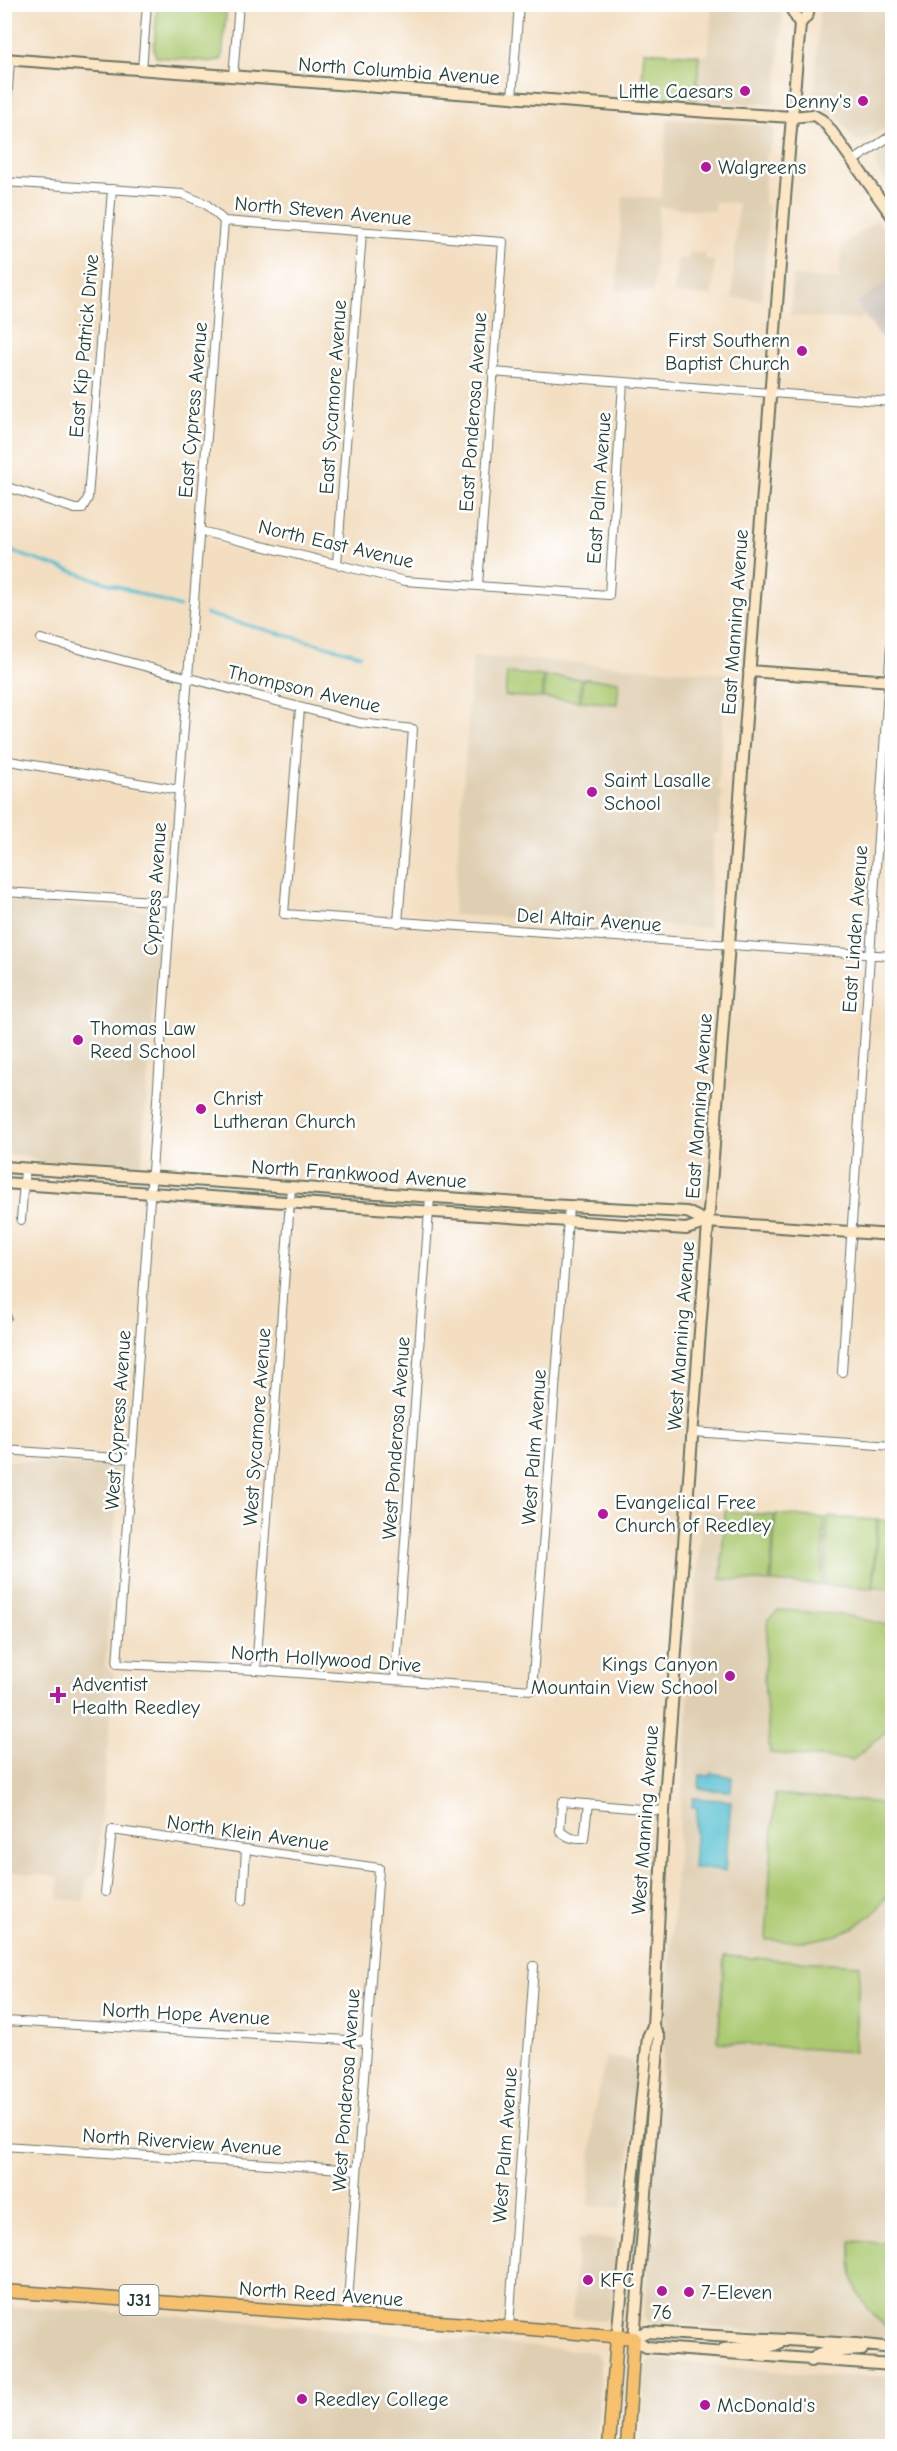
<svg xmlns="http://www.w3.org/2000/svg" width="897" height="2451" viewBox="0 0 897 2451" font-family="'Comic Neue',sans-serif">
  <style>
    .built { fill: #dfcfb2 }
    .industrial { fill: #cbc3b8 }
    .green { fill: #abc970; stroke: #658352; stroke-width: 1.5 }
    .water { fill: #54bfd0; stroke: #3a7e82; stroke-width: 1.5 }
    .lines { fill: none; stroke-linecap: round; stroke-linejoin: round }
    .stream { stroke: #54bfd0; stroke-width: 3 }
    .street-casing { stroke: #697565; stroke-width: 10 }
    .secondary-casing { stroke: #697565; stroke-width: 14 }
    .primary-casing { stroke: #697565; stroke-width: 15 }
    .street { stroke: #fff; stroke-width: 8 }
    .secondary { stroke: #fce6c4; stroke-width: 10 }
    .primary { stroke: #f7c06c; stroke-width: 12 }
    .poi-dot { fill: #b5179e; stroke: #fff; stroke-width: 2 }
    .labels { text-anchor: middle; dominant-baseline: central; stroke-width: 5; stroke-linejoin: round; paint-order: stroke }
    .shield { fill: #fff; stroke: #627771; stroke-width: 1.5 }
    .shield-label { font-size: 18px; font-weight: bold; fill: #1f3d34 }
    .street-label { font-size: 20px; fill: #1f3d34; stroke: #fff }
    .poi-label { font-size: 20px; fill: #1f3d34; stroke: #fff; text-anchor: start }
  </style>
  <rect width="100%" height="100%" fill="#fff"/>
  <filter id="ink" filterUnits="userSpaceOnUse"><feTurbulence type="fractalNoise" baseFrequency=".0167" numOctaves="2"/><feDisplacementMap in="SourceGraphic" scale="12" xChannelSelector="R" yChannelSelector="G"/><feConvolveMatrix kernelMatrix="1 2 1 2 8 2 1 2 1" color-interpolation-filters="sRGB"/></filter>
  <filter id="wash" filterUnits="userSpaceOnUse"><feTurbulence type="fractalNoise" baseFrequency=".008" numOctaves="4" result="noise"/><feDisplacementMap in="SourceGraphic" scale="24" xChannelSelector="R" yChannelSelector="G"/><feGaussianBlur stdDeviation="1.35" result="paint"/><feColorMatrix in="noise" values="0 0 0 0 0 0 0 0 0 0 0 0 0 0 0 0 0 1.4 0 .05"/><feComposite in="paint" operator="in"/></filter>
  <g filter="url(#wash)">
    <rect width="100%" height="100%" fill="#f3dec1"/>
    <path class="built" d="M712,5H783L776,98L771,104L696,101L699,55H708Z
      M820,5H892V124L863,141L856,140L836,115L814,102Z
      M667,119L769,126L773,129L774,139L766,158L764,196V204L769,207L762,300L732,298L738,203L715,202L714,211L659,207L653,292L616,290L623,196L661,198Z
      M892,147V191L874,164L876,159Z
      M877,220L892,242V277L856,304L865,317L859,320L790,316L793,276L839,280L842,245Z
      M689,252L706,253L705,260L715,261L712,296L674,293L677,258L688,259Z
      M473,656L734,674L733,696L725,695L718,788L722,793L718,831L714,835L708,928L453,915Z
      M4,901L156,911L160,913L142,1162L140,1168H123L107,1162L70,1159L55,1163L40,1162L25,1156L5,1154Z
      M4,1460L115,1467L119,1472L105,1665L109,1671L114,1673L97,1870L87,1880L84,1901L58,1899L59,1877L10,1872L6,1923H4Z
      M702,1510L892,1521V2342L657,2323L647,2321L644,2316Z
      M606,2057L628,2059L639,2075L623,2208L588,2206L594,2111Z
      M586,2237L617,2239L611,2312L604,2320L572,2318L578,2239H586Z
      M5,2306L208,2318L594,2352L601,2361L597,2446H5Z
      M651,2359L825,2376H892L891,2446H640L645,2366Z"/>
    <path class="industrial" d="M892,277V333L883,340L856,304Z"/>
    <path class="green" d="M157,5H227L222,59L215,62L156,57L154,50Z
      M644,51L699,55L696,101L641,98Z
      M507,673L543,676L541,698L505,696Z
      M545,676L581,679L579,701L543,698Z
      M583,679L619,681L617,704L581,701Z
      M725,1511L774,1515L770,1582L721,1579Z
      M776,1514L825,1518L821,1585L772,1582Z
      M828,1517L877,1520L872,1588L824,1585Z
      M878,1520L892,1521V1589L874,1587Z
      M779,1610L844,1615L892,1626V1726L853,1760L770,1753L764,1679L768,1619Z
      M775,1794L892,1804V1888L877,1910L855,1927L838,1935L806,1941L766,1940Z
      M724,1956L860,1965L854,2052L718,2042Z
      M851,2241L892,2243V2332C859,2305 849,2285 851,2241Z"/>
    <path class="water" d="M712,1773L732,1777L731,1791L699,1789L700,1775L711,1776Z
      M693,1798L731,1801L725,1871L693,1868L697,1808L692,1807Z"/>
    <g class="lines">
      <path class="stream" d="M4,549L180,607
        M206,614L360,655"/>
    </g>
  </g>
  <g filter="url(#ink)">
    <g class="lines">
      <g class="street-casing">
        <path id="street" d="M142,70L147,4
          M233,77L239,4
          M512,98L519,4
          M4,147L10,59
          M853,161L892,135
          M4,182L182,194L206,204L224,221L503,242L478,585
          M224,221L179,790L117,1664L256,1670L532,1690L569,1207
          M492,372L892,402
          M4,486L75,509H82L88,498L112,189
          M200,531L405,581L609,595L623,383
          M337,564L362,232
          M41,639L360,723L413,729L398,923
          M300,708L284,914L892,956
          M4,760L179,790
          M4,892L171,902
          M21,1220L25,1169
          M4,1317H7
          M842,1372L892,629
          M693,1432L892,1446
          M4,1450L131,1459
          M256,1670L291,1187
          M395,1680L430,1197
          M588,1804L584,1839C573,1839 568,1838 560,1831L562,1802L664,1811
          M105,1892L112,1830L379,1868L347,2315
          M243,1900L246,1849
          M4,2021L366,2041
          M4,2146L356,2170
          M509,2327L534,1966"/>
      </g>
      <g class="secondary-casing">
        <path id="secondary" d="M792,4V10L800,24
          M4,59L709,112L792,117L813,115L822,120L829,128L892,216
          M749,671L892,681
          M4,1167L548,1205L687,1212L708,1222
          M4,1183L686,1229L708,1222L892,1235
          M617,2337L648,2037L653,2026L664,1811L785,198L800,24L808,14V4
          M634,2338L659,2037L653,2026
          M634,2338L646,2347L892,2365
          M634,2338L646,2332L856,2344L892,2348
          M724,2349C740,2346 768,2350 779,2343
          M811,2361L818,2354L824,2352L862,2350"/>
      </g>
      <g class="primary-casing">
        <path id="primary" d="M4,2291L509,2327L634,2338L627,2446
          M609,2446L617,2337"/>
      </g>
      <use href="#street" class="street"/>
      <use href="#secondary" class="secondary"/>
      <use href="#primary" class="primary"/>
    </g>
  </g>
  <g class="poi-dot">
    <circle cx="745" cy="91" r="6"/>
    <circle cx="863" cy="101" r="6"/>
    <circle cx="706" cy="167" r="6"/>
    <circle cx="802" cy="351" r="6"/>
    <circle cx="592" cy="792" r="6"/>
    <circle cx="78" cy="1040" r="6"/>
    <circle cx="201" cy="1109" r="6"/>
    <circle cx="603" cy="1514" r="6"/>
    <circle cx="730" cy="1676" r="6"/>
    <path d="M55 1686h6v6h6v6h-6v6h-6v-6h-6v-6h6z"/>
    <circle cx="588" cy="2280" r="6"/>
    <circle cx="662" cy="2291" r="6"/>
    <circle cx="689" cy="2292" r="6"/>
    <circle cx="302" cy="2399" r="6"/>
    <circle cx="705" cy="2405" r="6"/>
  </g>
  <g class="labels">
    <rect class="shield" x="119.5" y="2285" width="39" height="30" rx="4.5"/>
    <g class="shield-label">
      <text x="139" y="2300">J31</text>
    </g>
    <g class="street-label">
      <text transform="translate(399 71) rotate(4)">North Columbia Avenue</text>
      <text transform="translate(323 211) rotate(5)">North Steven Avenue</text>
      <text transform="translate(84 346) rotate(-85)">East Kip Patrick Drive</text>
      <text transform="translate(333 397) rotate(-86)">East Sycamore Avenue</text>
      <text transform="translate(193 410) rotate(-85)">East Cypress Avenue</text>
      <text transform="translate(473 412) rotate(-86)">East Ponderosa Avenue</text>
      <text transform="translate(599 488) rotate(-86)">East Palm Avenue</text>
      <text transform="translate(336 544) rotate(13)">North East Avenue</text>
      <text transform="translate(735 622) rotate(-86)">East Manning Avenue</text>
      <text transform="translate(304 689) rotate(13)">Thompson Avenue</text>
      <text transform="translate(155 889) rotate(-86)">Cypress Avenue</text>
      <text transform="translate(589 920) rotate(4)">Del Altair Avenue</text>
      <text transform="translate(855 929) rotate(-86)">East Linden Avenue</text>
      <text transform="translate(699 1106) rotate(-86)">East Manning Avenue</text>
      <text transform="translate(359 1174) rotate(4)">North Frankwood Avenue</text>
      <text transform="translate(681 1336) rotate(-86)">West Manning Avenue</text>
      <text transform="translate(118 1420) rotate(-86)">West Cypress Avenue</text>
      <text transform="translate(257 1427) rotate(-86)">West Sycamore Avenue</text>
      <text transform="translate(396 1438) rotate(-86)">West Ponderosa Avenue</text>
      <text transform="translate(534 1447) rotate(-86)">West Palm Avenue</text>
      <text transform="translate(326 1659) rotate(4)">North Hollywood Drive</text>
      <text transform="translate(645 1820) rotate(-86)">West Manning Avenue</text>
      <text transform="translate(248 1833) rotate(8)">North Klein Avenue</text>
      <text transform="translate(186 2014) rotate(3)">North Hope Avenue</text>
      <text transform="translate(346 2090) rotate(-86)">West Ponderosa Avenue</text>
      <text transform="translate(182 2142) rotate(4)">North Riverview Avenue</text>
      <text transform="translate(505 2145) rotate(-86)">West Palm Avenue</text>
      <text transform="translate(321 2294) rotate(4)">North Reed Avenue</text>
    </g>
    <g class="poi-label">
      <text x="733" y="91" text-anchor="end">Little Caesars</text>
      <text x="851" y="101" text-anchor="end">Denny's</text>
      <text x="718" y="167">Walgreens</text>
      <text x="790" y="340" text-anchor="end">First Southern<tspan x="790" dy="23">Baptist Church</tspan></text>
      <text x="604" y="780">Saint Lasalle<tspan x="604" dy="23">School</tspan></text>
      <text x="90" y="1028">Thomas Law<tspan x="90" dy="23">Reed School</tspan></text>
      <text x="213" y="1098">Christ<tspan x="213" dy="23">Lutheran Church</tspan></text>
      <text x="615" y="1502">Evangelical Free<tspan x="615" dy="23">Church of Reedley</tspan></text>
      <text x="718" y="1664" text-anchor="end">Kings Canyon<tspan x="718" dy="23">Mountain View School</tspan></text>
      <text x="72" y="1684">Adventist<tspan x="72" dy="23">Health Reedley</tspan></text>
      <text x="600" y="2280">KFC</text>
      <text x="701" y="2292">7-Eleven</text>
      <text x="662" y="2312" text-anchor="middle">76</text>
      <text x="314" y="2399">Reedley College</text>
      <text x="717" y="2405">McDonald's</text>
    </g>
  </g>
  <rect width="897" height="2451" fill="none" stroke="#fff" stroke-width="24"/>
</svg>
